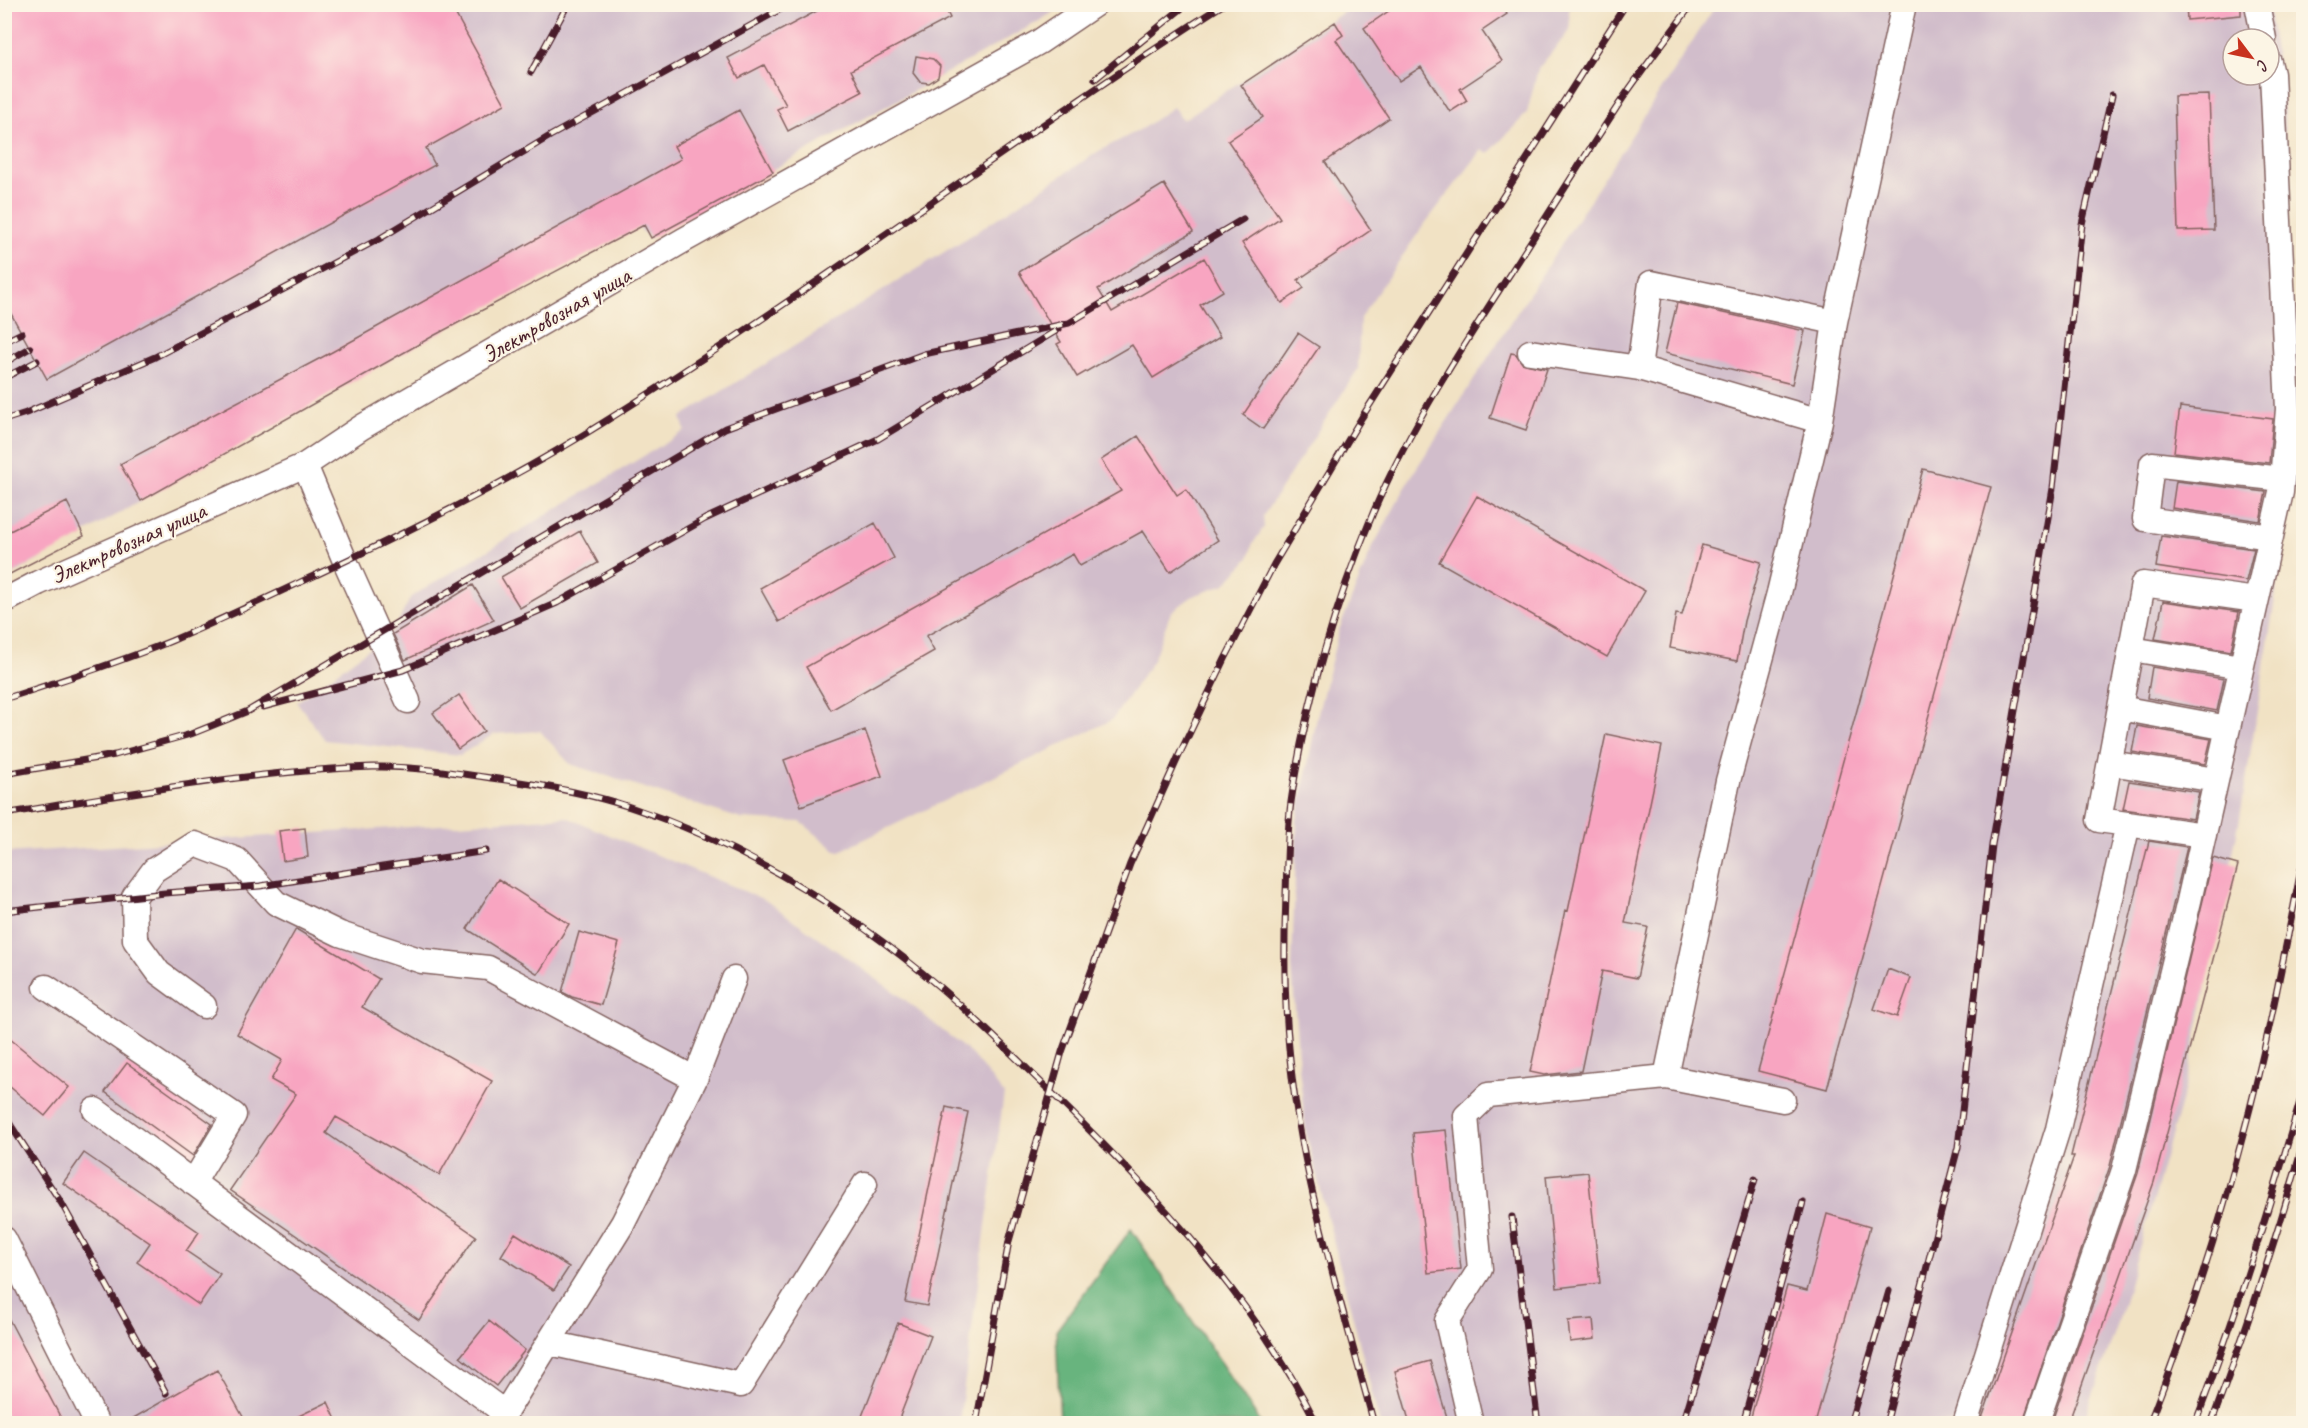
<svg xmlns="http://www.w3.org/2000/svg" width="2308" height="1428" viewBox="0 0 2308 1428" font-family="Caveat,sans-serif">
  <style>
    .industrial { fill: #d1bdcb; fill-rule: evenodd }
    .forest { fill: #68b47e; stroke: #596a54; stroke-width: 1.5 }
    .building { fill: #f8a5c1 }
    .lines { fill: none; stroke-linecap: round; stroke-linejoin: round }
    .minor-casing { stroke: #846361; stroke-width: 27 }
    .minor { stroke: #fff; stroke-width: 24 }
    .rail-casing { stroke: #4a1f2b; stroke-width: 7 }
    .rail { stroke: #fcf5e5; stroke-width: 4.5; stroke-dasharray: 14; stroke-linecap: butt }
    .labels { text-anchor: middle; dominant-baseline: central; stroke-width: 4.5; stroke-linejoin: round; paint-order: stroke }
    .street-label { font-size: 24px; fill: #4a1f2b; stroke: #fcf5e5 }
  </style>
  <rect width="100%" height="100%" fill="#fcf5e5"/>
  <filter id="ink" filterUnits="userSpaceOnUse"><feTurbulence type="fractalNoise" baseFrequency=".0167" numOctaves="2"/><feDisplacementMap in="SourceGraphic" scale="12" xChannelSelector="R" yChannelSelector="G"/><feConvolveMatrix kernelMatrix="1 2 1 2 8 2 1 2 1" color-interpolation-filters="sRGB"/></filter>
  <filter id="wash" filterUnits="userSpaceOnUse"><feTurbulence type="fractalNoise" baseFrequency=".008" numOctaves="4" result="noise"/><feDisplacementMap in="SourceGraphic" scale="24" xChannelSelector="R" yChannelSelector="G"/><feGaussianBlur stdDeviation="1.35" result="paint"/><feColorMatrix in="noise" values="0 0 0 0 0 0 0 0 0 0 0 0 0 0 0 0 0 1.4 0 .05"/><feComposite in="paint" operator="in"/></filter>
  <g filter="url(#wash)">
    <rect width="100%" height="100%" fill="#f1e2c4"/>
    <path class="industrial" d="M5,5H1065L1034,24L650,238L635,224L271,426L5,579Z
      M1354,5H1573L1569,10L1570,30L1538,69L1527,113L1488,154L1482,150L1423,226L1360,318L1358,369L1263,516L1264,527L1252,545L1249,558L1224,585L1193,596L1171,612L1153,660L1112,720L838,852L801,822L741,819L570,764L540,731L494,734L460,755L325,740L297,702L394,630L411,597L685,431L681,417L973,234L1099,151L1143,128L1173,107L1183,120Z
      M1716,5H2268L2284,112L2293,445L2281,561L2240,818L2187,1081L2117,1326L2083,1423L1380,1424L1306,1133L1299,1067L1292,966L1297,821L1317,717L1339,630L1372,548L1414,472ZM2233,39H2269V75H2233Z
      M566,817L765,900L903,998L971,1054L1004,1094L959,1423L5,1424V853Z"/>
    <path class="forest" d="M1131,1229L1261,1423H1060L1056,1331Z"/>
    <g id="blocks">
      <path class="building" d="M4,4H450L505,104L426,148L435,165L47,379L4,301Z
        M830,4H943L950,18L851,70L862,92L788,131L777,109L786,105L764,65L739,78L728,58Z
        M1399,4H1501L1507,14L1482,31L1502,61L1460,89L1467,101L1450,112L1421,67L1399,81L1364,28Z
        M2186,4H2241V15L2187,20Z
        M1335,22L1343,35L1336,40L1389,118L1325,162L1371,230L1298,280L1304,288L1282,303L1242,243L1280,218L1228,141L1263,117L1241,85Z
        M916,56L933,59L940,66L938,77L929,83L920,82L913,73Z
        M2209,95L2214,230L2178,231L2174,96Z
        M739,110L773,172L651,238L644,225L435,335L141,501L120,464L332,352L681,159L674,146Z
        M1164,184L1193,232L1098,289L1112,312L1204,258L1223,291L1200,305L1220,337L1153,378L1132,345L1077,377L1057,344L1061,342L1019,272Z
        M1677,303L1805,331L1792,384L1665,353Z
        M1298,333L1319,347L1263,429L1243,415Z
        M1511,353L1516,354L1522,363L1547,369L1526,430L1490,418Z
        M2180,407L2273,419L2269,463L2174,452Z
        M1138,436L1177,495L1186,489L1218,540L1170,572L1143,531L1080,566L1073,554L926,636L934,651L831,710L806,667L1121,491L1101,460Z
        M1923,469L1991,487L1827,1089L1758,1071Z
        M2176,481L2266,492L2260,521L2172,508Z
        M1477,496L1645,591L1607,657L1439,562Z
        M67,502L84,536L10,574L4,563V534Z
        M875,523L894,558L779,622L760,588Z
        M580,531L598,563L520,608L501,577Z
        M2161,536L2254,549L2246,581L2156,567Z
        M1702,545L1761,562L1744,621L1737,661L1670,648L1676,614L1682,615Z
        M473,585L494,620L405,660L393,634Z
        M2163,601L2239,612L2231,651L2155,639Z
        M2152,667L2224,679L2217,711L2147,698Z
        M459,695L484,731L458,749L433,713Z
        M2137,726L2211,739L2205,764L2132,752Z
        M865,730L882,776L801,806L784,760Z
        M1606,734L1662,746L1625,923L1648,927L1637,978L1602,971L1581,1071L1544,1075L1530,1072L1565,910L1568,911Z
        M2129,781L2199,792L2193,819L2123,809Z
        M305,828L308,857L283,861L279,831Z
        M2149,841L2187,847L2110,1166L2022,1424H1980L2074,1156H2071Z
        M2213,858L2238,865L2154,1182L2068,1424H2051L2138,1173Z
        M498,879L569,924L538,974L467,929Z
        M296,929L379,979L362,1007L492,1081L439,1175L336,1117L326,1133L476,1236L419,1320L230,1190L296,1094L271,1080L282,1060L237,1034Z
        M579,932L619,943L601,1005L572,997L562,992Z
        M1888,969L1911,978L1897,1017L1874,1009Z
        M4,1034L69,1087L45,1116L4,1082Z
        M127,1063L212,1124L193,1156L105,1092Z
        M946,1107L968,1112L927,1306L905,1302Z
        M1446,1130L1461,1269L1428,1273L1413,1133Z
        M84,1153L199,1232L186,1251L220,1274L199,1305L137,1262L150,1243L63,1183Z
        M1588,1172L1600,1283L1557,1288L1546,1176Z
        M1827,1214L1870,1227L1815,1424H1749L1787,1286L1807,1291Z
        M515,1233L569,1267L554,1290L501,1256Z
        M4,1310L64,1424H11L4,1411Z
        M1593,1319L1595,1339L1570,1342L1568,1321Z
        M489,1321L525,1350L496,1386L460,1357Z
        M898,1323L931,1336L897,1424H859Z
        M1430,1361L1449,1424H1410L1395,1371Z
        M217,1370L247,1424H123Z
        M328,1402L338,1424H282Z"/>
    </g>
  </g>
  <g filter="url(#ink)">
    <use href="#blocks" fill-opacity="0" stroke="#846361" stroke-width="1.5"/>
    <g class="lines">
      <g class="minor-casing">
        <path id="minor" d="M2257,4L2264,39
          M1530,352L1639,368L1820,421
          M1639,368L1651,283L1835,322
          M305,465L345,561L408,701
          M2271,537L2145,519L2152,464L2282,479
          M4,601L38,583L305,465L362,427L684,240L1039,42L1095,4
          M2131,649L2241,667
          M2120,708L2228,728
          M2110,763L2216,780
          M2204,835L2099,820L2143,584L2256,600
          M46,987L234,1115L193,1183
          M204,1006L159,973L135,940L134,897L154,870L195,844L237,860L276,903L340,934L422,961L488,968L695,1079L623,1223L498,1424
          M1666,1077L1728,781L1779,593L1820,421L1835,322L1904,4
          M695,1079L734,979
          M95,1110L505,1413
          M4,1239L97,1424
          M550,1343L741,1385L865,1184
          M1471,1424L1447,1321L1480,1269L1466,1116L1488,1095L1666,1077L1783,1100
          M1965,1424L2058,1129L2128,824
          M2036,1424L2124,1170L2189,901L2281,492L2288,409L2272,74L2269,62"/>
      </g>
      <use href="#minor" class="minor"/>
      <g class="rail-casing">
        <path id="rail" d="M2303,4L2304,6
          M454,11L465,4
          M531,72L568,4
          M1095,79L1187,4
          M4,342L22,333
          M4,363L30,348
          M4,378L37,361
          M4,420L26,413L155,357L379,239L550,136L790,4
          M4,699C61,681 117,663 171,641C221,620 271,596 320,573C416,528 511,480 601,424C814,291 1013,139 1224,4
          M263,707L403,670L557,603L705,519L878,439L1059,329
          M4,774L115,755L191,734L248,711L725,428L924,354L1069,323L1243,219
          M4,814C127,794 249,771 373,767C412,766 452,772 491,778C537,784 585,792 630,807C751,847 865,920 960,1005C991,1033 1021,1063 1051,1092C1152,1191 1253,1296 1317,1424
          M4,911L165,893L260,886L486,851
          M4,1115L62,1204L166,1393
          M1512,1217L1538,1424
          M976,1424L1009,1241L1062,1052L1130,864L1181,751L1225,659L1274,564L1362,417L1626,4
          M1374,1424C1341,1300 1300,1176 1289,1048C1284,997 1284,946 1286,894C1287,864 1287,832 1291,802C1304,708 1336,601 1373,513C1411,424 1466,341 1519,260C1552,208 1585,156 1619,104C1642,70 1667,38 1692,4
          M1683,1424L1755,1179
          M1743,1424L1803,1202
          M1850,1424L1889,1291
          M1886,1424L1958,1147L1992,845L2053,488L2082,224L2112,95
          M2149,1424C2186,1330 2218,1232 2243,1135C2268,1043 2285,949 2304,855
          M2195,1424C2237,1314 2271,1201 2304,1088
          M2211,1424C2246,1331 2277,1237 2304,1141"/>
      </g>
      <use href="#rail" class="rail"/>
    </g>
  </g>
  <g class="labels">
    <g class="street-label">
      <text transform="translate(556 315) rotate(-30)">Электровозная улица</text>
      <text transform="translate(128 543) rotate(-24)">Электровозная улица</text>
    </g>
  </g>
  <rect width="2308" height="1428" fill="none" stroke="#fcf5e5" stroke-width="24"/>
  <g transform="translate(2251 57) rotate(122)"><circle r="28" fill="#fcf5e5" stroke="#b59f9b" stroke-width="1.5"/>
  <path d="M0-4.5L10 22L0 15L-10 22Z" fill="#c8321e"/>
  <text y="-9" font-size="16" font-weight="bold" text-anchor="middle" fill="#4a1f2b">С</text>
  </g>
</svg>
